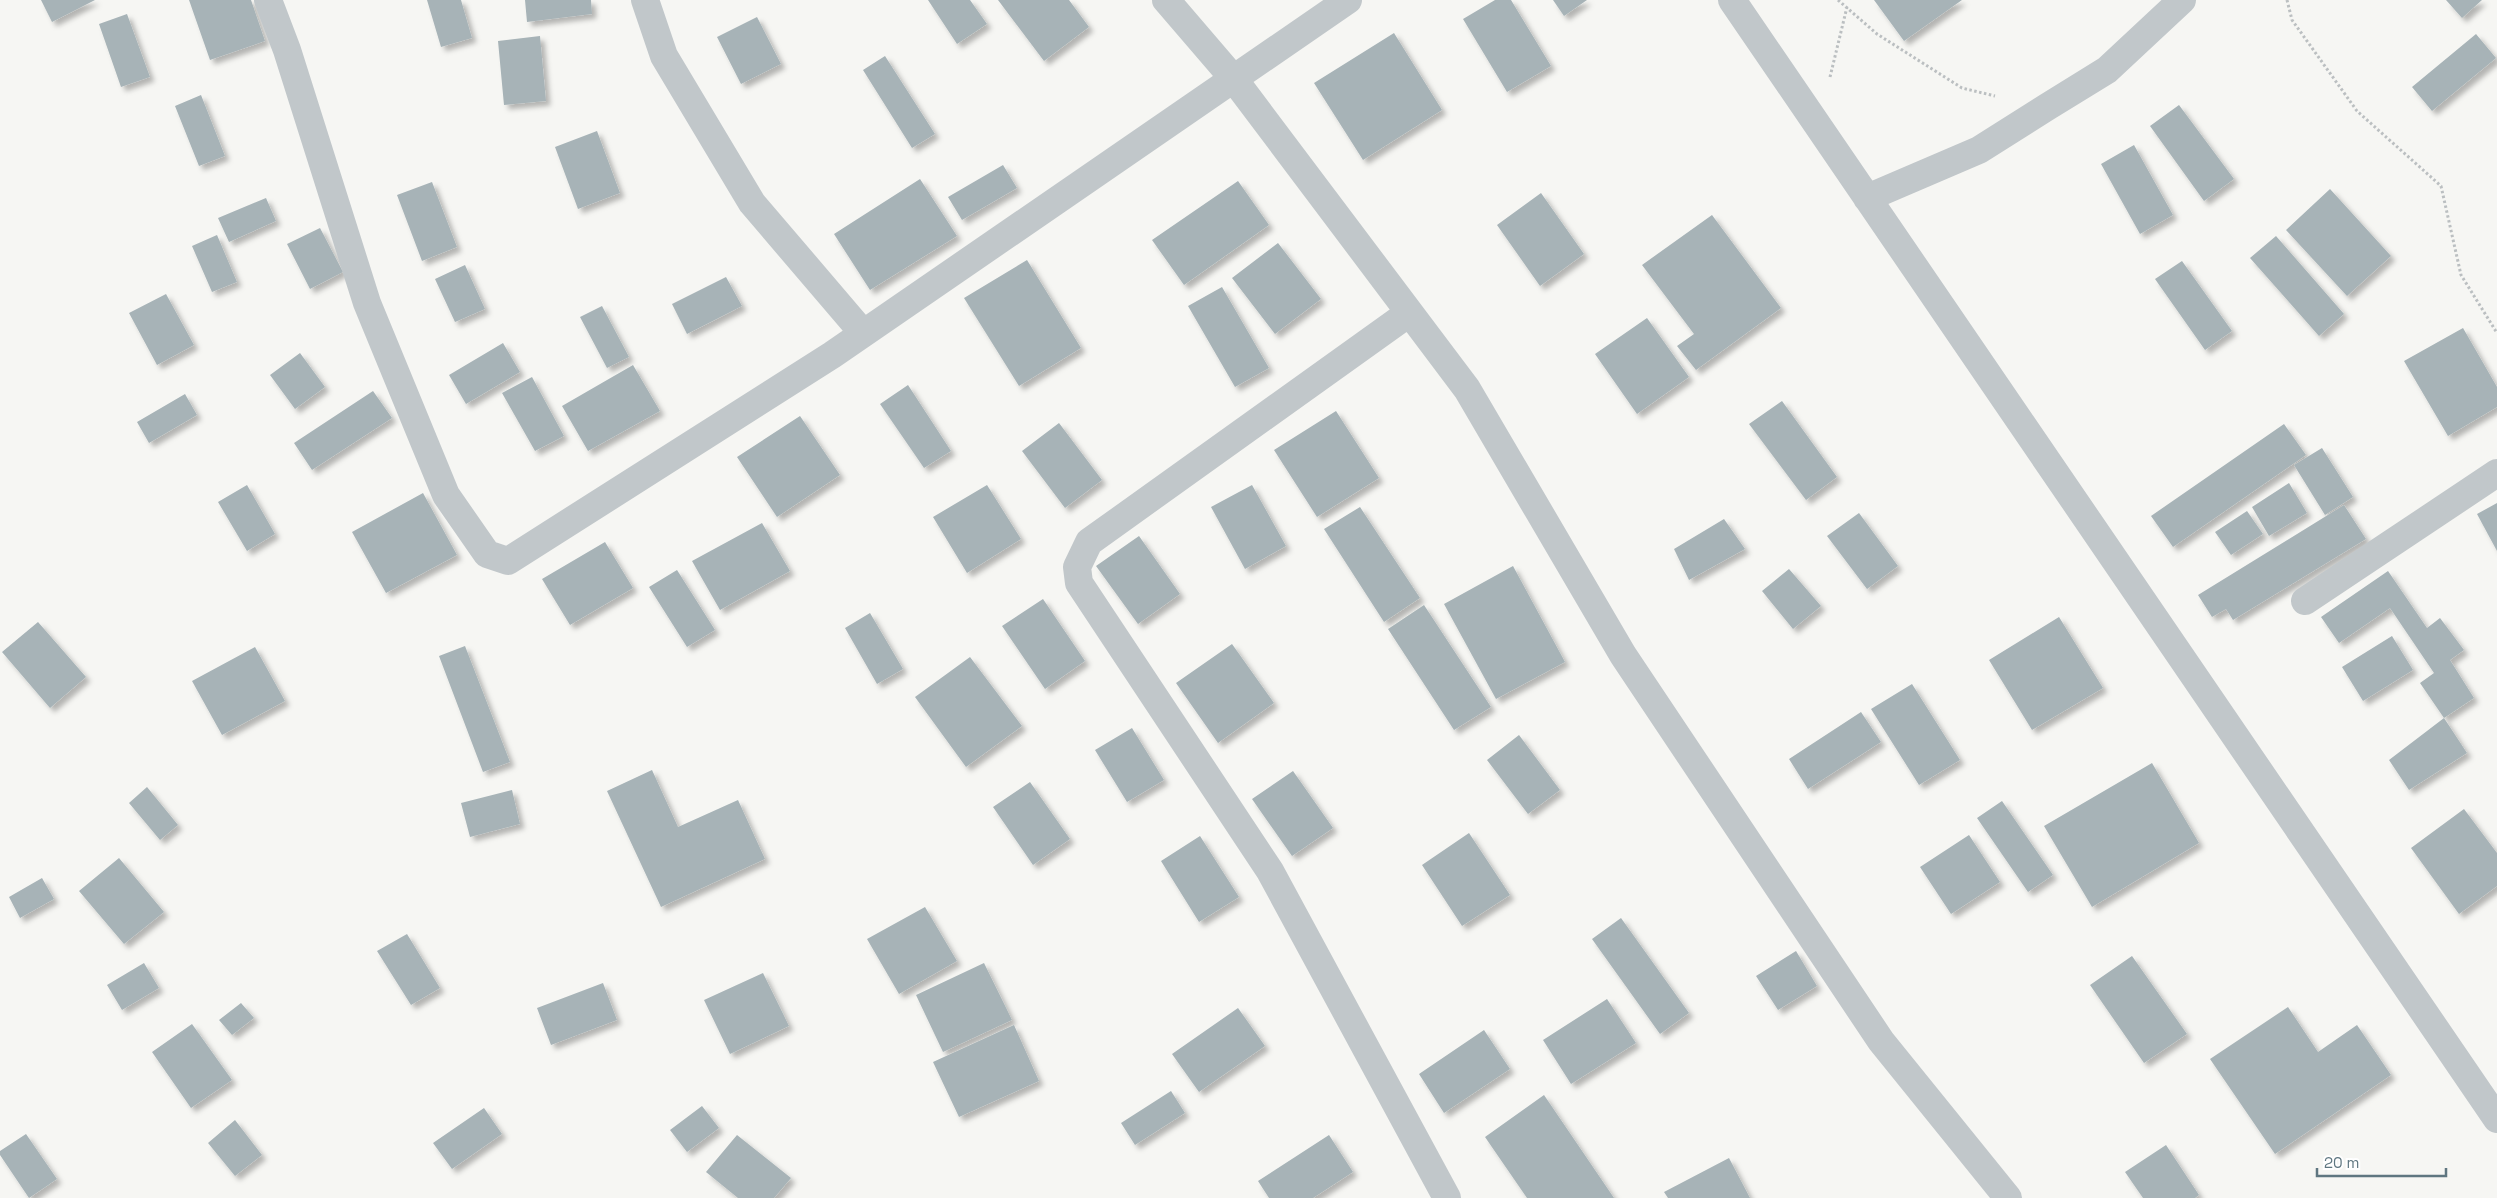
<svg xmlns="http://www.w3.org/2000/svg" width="2497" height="1198" viewBox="0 0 2497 1198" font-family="'Space Grotesk',sans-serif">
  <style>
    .building { fill: #a7b3b7; filter: url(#shadow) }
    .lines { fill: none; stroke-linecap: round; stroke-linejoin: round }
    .path { stroke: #bbbfc1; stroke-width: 3; stroke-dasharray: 2.5 2.5; stroke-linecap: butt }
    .minor { stroke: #c1c7ca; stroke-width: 28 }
  </style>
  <defs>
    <filter id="shadow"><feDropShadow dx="4.5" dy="4.5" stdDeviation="2.5" flood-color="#0004"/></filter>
  </defs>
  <rect width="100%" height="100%" fill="#f6f6f3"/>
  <path class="building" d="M41,0H95L52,22Z
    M189,0H251L265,41L210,60Z
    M427,0H461L472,38L441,47Z
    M525,0H591L592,14L527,22Z
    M928,0H970L987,24L957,44Z
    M998,0H1069L1089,27L1044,61Z
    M1495,0H1511L1551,66L1507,92L1463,19Z
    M1553,0H1587L1564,16Z
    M1874,0H1962L1904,41Z
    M2446,0H2482L2462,18Z
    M127,14L150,77L121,87L99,24Z
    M757,17L781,64L741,84L717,37Z
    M1394,33L1442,110L1363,160L1314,83Z
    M2476,34L2496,58L2432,111L2412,87Z
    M540,36L546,101L504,105L498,41Z
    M885,56L935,134L912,148L863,70Z
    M201,95L225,156L199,166L175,106Z
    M2179,105L2234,179L2204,201L2150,126Z
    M597,131L620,193L578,209L555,147Z
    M2134,145L2173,215L2140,234L2101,164Z
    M1003,165L1017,188L962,220L948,197Z
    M920,179L957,236L870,290L834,234Z
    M1238,181L1269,225L1184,285L1152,240Z
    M432,182L457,247L422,261L397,195Z
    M2330,189L2391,256L2347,296L2286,230Z
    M1541,193L1584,254L1540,286L1497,225Z
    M266,198L276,221L229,242L218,218Z
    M1712,215L1781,308L1696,370L1677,346L1694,334L1642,265Z
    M320,228L343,272L310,289L287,244Z
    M217,235L237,282L212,292L192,246Z
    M2276,236L2344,314L2319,336L2250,258Z
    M1278,243L1321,299L1275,334L1232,278Z
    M1027,260L1081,348L1019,386L964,298Z
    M2182,261L2232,331L2205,350L2155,279Z
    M465,265L485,309L455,322L435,279Z
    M726,277L742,306L687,334L672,304Z
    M1222,287L1269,368L1235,387L1188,306Z
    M166,294L194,345L157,365L129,313Z
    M602,306L629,357L607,368L580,317Z
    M1647,318L1689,377L1637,414L1595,354Z
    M2463,328L2497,387V407L2448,436L2404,361Z
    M503,343L520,372L466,404L449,375Z
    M300,353L325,387L295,409L270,375Z
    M633,365L660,411L588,451L562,406Z
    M532,377L564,436L535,451L502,393Z
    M908,385L951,451L924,468L880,404Z
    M373,391L392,418L312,470L294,443Z
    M185,394L197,415L149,443L137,422Z
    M1782,401L1837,477L1806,500L1749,424Z
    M1336,411L1379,478L1317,517L1274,450Z
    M800,416L840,475L777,517L737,457Z
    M1059,423L1102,480L1065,508L1022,451Z
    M2284,424L2306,455L2173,547L2151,516Z
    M2322,448L2353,497L2325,515L2294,465Z
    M2289,483L2307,513L2269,536L2252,507Z
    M247,485L275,534L247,551L218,502Z
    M987,485L1021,539L967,573L933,517Z
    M1252,485L1286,546L1245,569L1211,507Z
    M423,493L457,555L386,593L352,532Z
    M2497,503V551L2477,514Z
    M2344,505L2366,539L2233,620L2226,609L2212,617L2198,595Z
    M1360,507L1420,598L1384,622L1324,529Z
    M2247,511L2263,534L2231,555L2215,532Z
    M1859,513L1898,566L1867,589L1827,536Z
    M1724,519L1745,549L1689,580L1674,549Z
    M762,523L790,571L720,610L692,561Z
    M1139,536L1180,594L1138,624L1096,566Z
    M605,542L633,588L570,625L542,579Z
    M1513,566L1565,662L1496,699L1444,604Z
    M1789,569L1821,606L1793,629L1762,591Z
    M677,570L715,630L687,647L649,587Z
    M2388,571L2427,628L2440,618L2464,650L2450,660L2474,698L2444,718L2420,683L2434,673L2390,608L2339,643L2321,617Z
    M1043,599L1085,661L1045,689L1002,626Z
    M1424,605L1491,707L1454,730L1388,629Z
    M870,613L903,669L877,684L845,628Z
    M2059,617L2103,688L2032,730L1989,660Z
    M38,622L86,677L50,708L2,652Z
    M2392,636L2413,670L2363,701L2342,667Z
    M1232,644L1274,703L1218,743L1176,683Z
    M465,646L510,762L483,772L439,656Z
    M255,647L285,701L222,735L192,681Z
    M970,657L1022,726L966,767L915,697Z
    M1912,684L1960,760L1919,785L1871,709Z
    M1861,712L1881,742L1808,789L1789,759Z
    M2444,718L2467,753L2409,790L2389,760Z
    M1132,728L1164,780L1127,802L1095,750Z
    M1519,735L1560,790L1528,814L1487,760Z
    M2152,763L2199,843L2092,907L2044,826Z
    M652,770L678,827L738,800L765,859L661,907L607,791Z
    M1293,771L1333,828L1292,856L1252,799Z
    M1030,782L1070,839L1033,865L993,807Z
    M147,787L178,825L160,840L129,803Z
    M512,790L520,824L470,837L461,803Z
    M2002,801L2053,875L2028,892L1977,818Z
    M2464,809L2497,853V886L2459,914L2411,848Z
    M1469,833L1510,895L1462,926L1422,865Z
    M1969,835L2000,882L1951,914L1920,867Z
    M1200,836L1239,897L1199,922L1161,861Z
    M119,858L164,912L124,944L79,891Z
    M42,878L54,899L20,918L9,897Z
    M925,907L957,961L899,994L867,939Z
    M1621,918L1689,1013L1660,1034L1592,939Z
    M407,934L440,988L411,1005L377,951Z
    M1796,951L1817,986L1778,1010L1756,976Z
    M2132,956L2187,1034L2144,1063L2090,985Z
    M144,963L159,988L122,1010L107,985Z
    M984,963L1012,1020L943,1052L916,995Z
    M763,973L789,1026L730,1054L704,1000Z
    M603,983L617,1020L551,1045L537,1008Z
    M1607,999L1636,1043L1571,1084L1543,1040Z
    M241,1003L254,1018L232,1035L219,1020Z
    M2288,1007L2318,1052L2357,1025L2391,1075L2275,1154L2210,1059Z
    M1238,1008L1265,1046L1199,1092L1172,1054Z
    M192,1024L232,1080L191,1108L152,1052Z
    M1014,1025L1039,1081L959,1117L933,1062Z
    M1484,1030L1510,1069L1444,1113L1419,1074Z
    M1171,1091L1185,1113L1135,1145L1121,1123Z
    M1544,1095L1614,1198H1527L1485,1137Z
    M702,1106L719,1128L687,1152L670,1130Z
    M484,1108L502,1134L452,1169L433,1143Z
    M235,1120L262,1155L235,1176L208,1143Z
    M26,1134L57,1179L29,1198L0,1155V1151Z
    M737,1135L791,1178L774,1198H738L706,1172Z
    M1329,1135L1353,1172L1313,1198H1269L1258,1181Z
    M2166,1145L2199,1195L2195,1198H2143L2125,1172Z
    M1729,1158L1750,1198H1668L1664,1192Z"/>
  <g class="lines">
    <path class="path" d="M1838,0L1877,34L1962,88L1995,96
      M2287,0L2292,20L2357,111L2441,186L2461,275L2497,333
      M1830,77L1847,7"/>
    <path class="minor" d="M268,0L287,50L367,303L446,495L487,554L508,561L832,355L1348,0
      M645,0L664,56L752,203L863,333
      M1166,0L1233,78L1467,389L1623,655L1881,1041L2008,1198
      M1732,0L2497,1119
      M1867,198L1979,150L2047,107L2107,70L2182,0
      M1409,313L1089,542L1077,567L1079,583L1270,871L1447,1198
      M2305,601L2497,473"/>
  </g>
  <path d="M2317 1168v8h129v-8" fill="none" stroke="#5f7680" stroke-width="2.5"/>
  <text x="2324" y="1168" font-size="15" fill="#5f7680" stroke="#ffffff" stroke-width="4" paint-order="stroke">20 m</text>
</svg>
